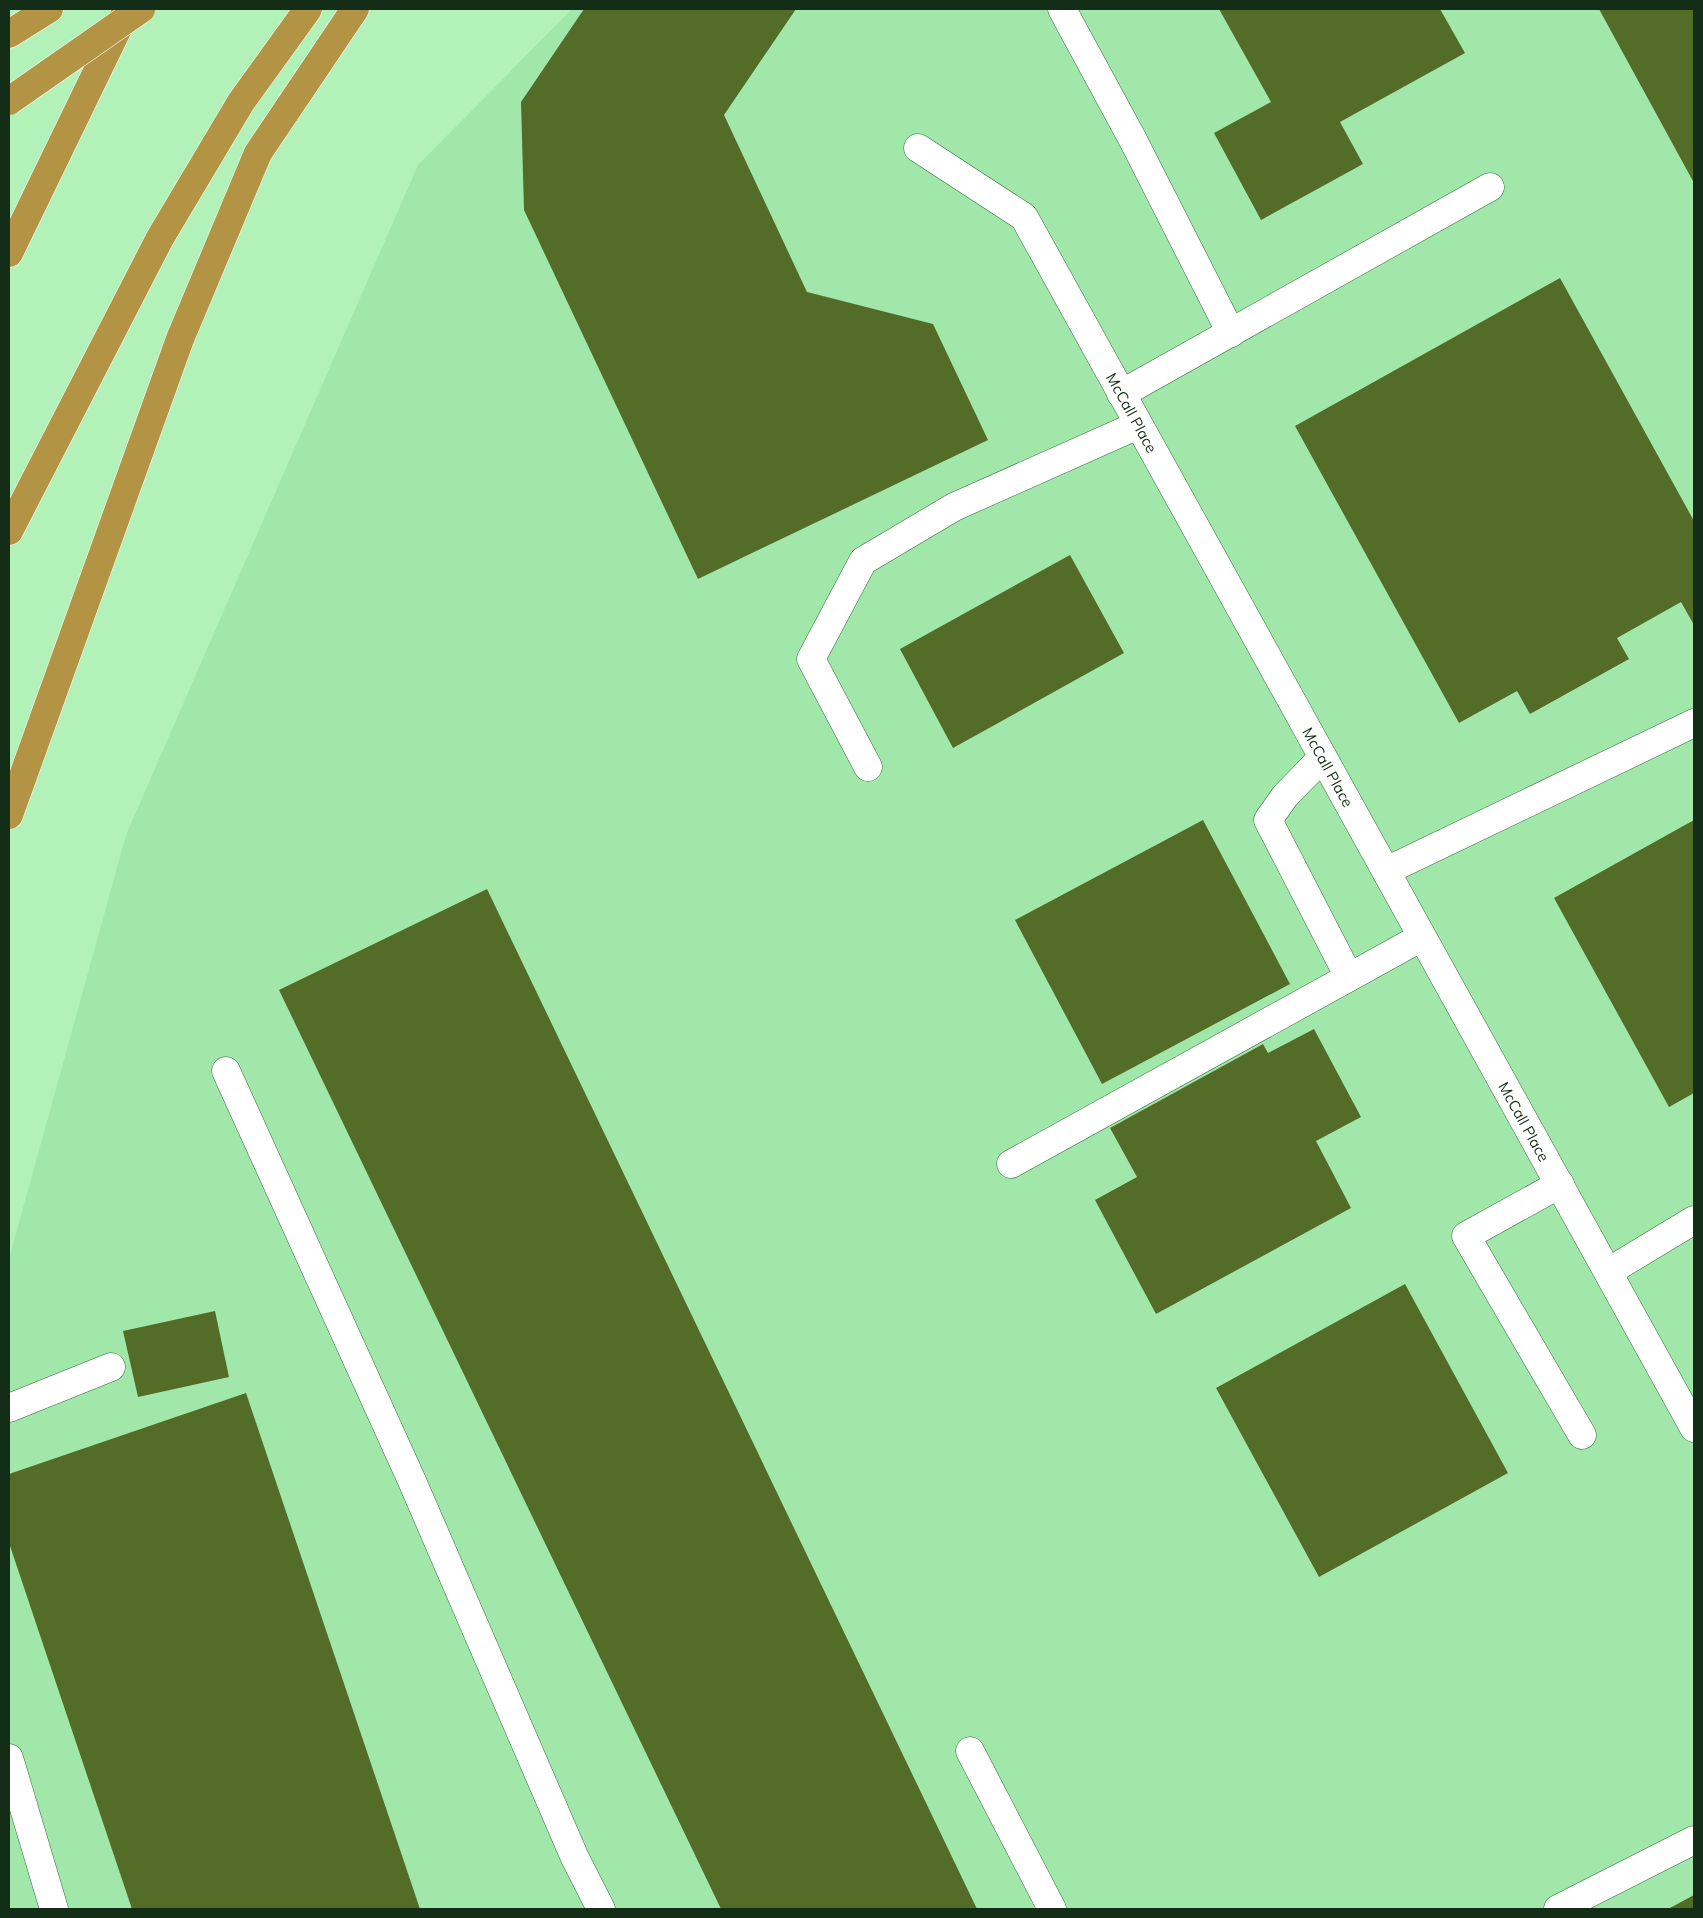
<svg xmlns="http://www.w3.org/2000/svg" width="1703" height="1918" viewBox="0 0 1703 1918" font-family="Mulish,sans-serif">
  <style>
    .built { fill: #a1e7a9 }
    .building { fill: #536d28 }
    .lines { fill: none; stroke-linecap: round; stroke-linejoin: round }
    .minor-casing { stroke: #326e3c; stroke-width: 29 }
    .highway-casing { stroke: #fff; stroke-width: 29 }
    .minor { stroke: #fff; stroke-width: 28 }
    .highway { stroke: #b39344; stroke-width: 28 }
    .highway-bridge-casing { stroke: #fff; stroke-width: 29; stroke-linecap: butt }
    .highway-bridge { stroke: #b39344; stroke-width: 28 }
    .labels { text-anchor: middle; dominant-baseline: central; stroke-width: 5; stroke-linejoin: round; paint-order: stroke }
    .street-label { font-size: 15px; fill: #142d17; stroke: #fff }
  </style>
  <rect width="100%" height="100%" fill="#b2f2b9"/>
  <path class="built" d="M572,9H1694V1909H9V1259L126,835L418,165Z"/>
  <path class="building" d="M584,9H796L724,115L807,292L933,324L988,440L698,579L524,210L521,102Z
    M1219,9H1440L1465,53L1340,122L1363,164L1261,220L1214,133L1271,102Z
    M1599,9H1694V183Z
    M1560,278L1694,521V625L1681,602L1617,638L1629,659L1530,714L1517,691L1459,723L1295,426Z
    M1070,555L1124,653L953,748L900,649Z
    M1203,820L1290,984L1102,1084L1015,920Z
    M1694,820V1093L1669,1107L1554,898Z
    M487,889L977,1909H721L279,990Z
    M1314,1029L1361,1117L1316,1141L1351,1208L1156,1314L1095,1200L1137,1177L1110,1128L1263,1044L1268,1053Z
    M1405,1284L1508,1473L1319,1577L1216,1388Z
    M215,1311L229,1377L138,1397L123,1331Z
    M246,1393L420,1909H132L9,1543V1474Z
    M1694,1895V1909H1668Z"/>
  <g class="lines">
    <g class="minor-casing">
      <g id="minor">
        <path d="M1062,9L1133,140L1231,333"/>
        <path id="s1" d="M918,148L1024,217L1694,1428"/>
        <path d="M1121,394L1490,187"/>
        <path d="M1322,758L1285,796L1268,820L1349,977"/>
        <path d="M868,767L811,659L863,561L954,507L1138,425"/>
        <path d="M1386,871L1694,723"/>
        <path d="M226,1071L412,1481L575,1858L601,1909"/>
        <path d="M1011,1164L1422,937"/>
        <path d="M1560,1184L1466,1236L1582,1435"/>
        <path d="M1608,1272L1694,1220"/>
        <path d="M9,1408L111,1367"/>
        <path d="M970,1751L1052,1909"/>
        <path d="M9,1758L54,1909"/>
        <path d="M1558,1909L1694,1840"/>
      </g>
    </g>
    <g class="highway-casing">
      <path id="highway" d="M9,34L49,9
        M9,253L124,16
        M9,531L160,238L241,102L308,9
        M9,815L180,339L258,153L355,9"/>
    </g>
    <use href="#minor" class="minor"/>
    <use href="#highway" class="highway"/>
    <g class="highway-bridge-casing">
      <path id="highway-bridge" d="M9,101L141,9"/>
    </g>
    <use href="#highway-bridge" class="highway-bridge"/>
  </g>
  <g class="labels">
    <g class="street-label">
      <text stroke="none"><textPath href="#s1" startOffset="350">McCall Place</textPath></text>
      <text stroke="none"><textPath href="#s1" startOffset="755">McCall Place</textPath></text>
      <text stroke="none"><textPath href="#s1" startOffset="1160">McCall Place</textPath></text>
    </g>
  </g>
  <rect width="1703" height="1918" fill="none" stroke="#142d17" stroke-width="20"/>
</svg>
